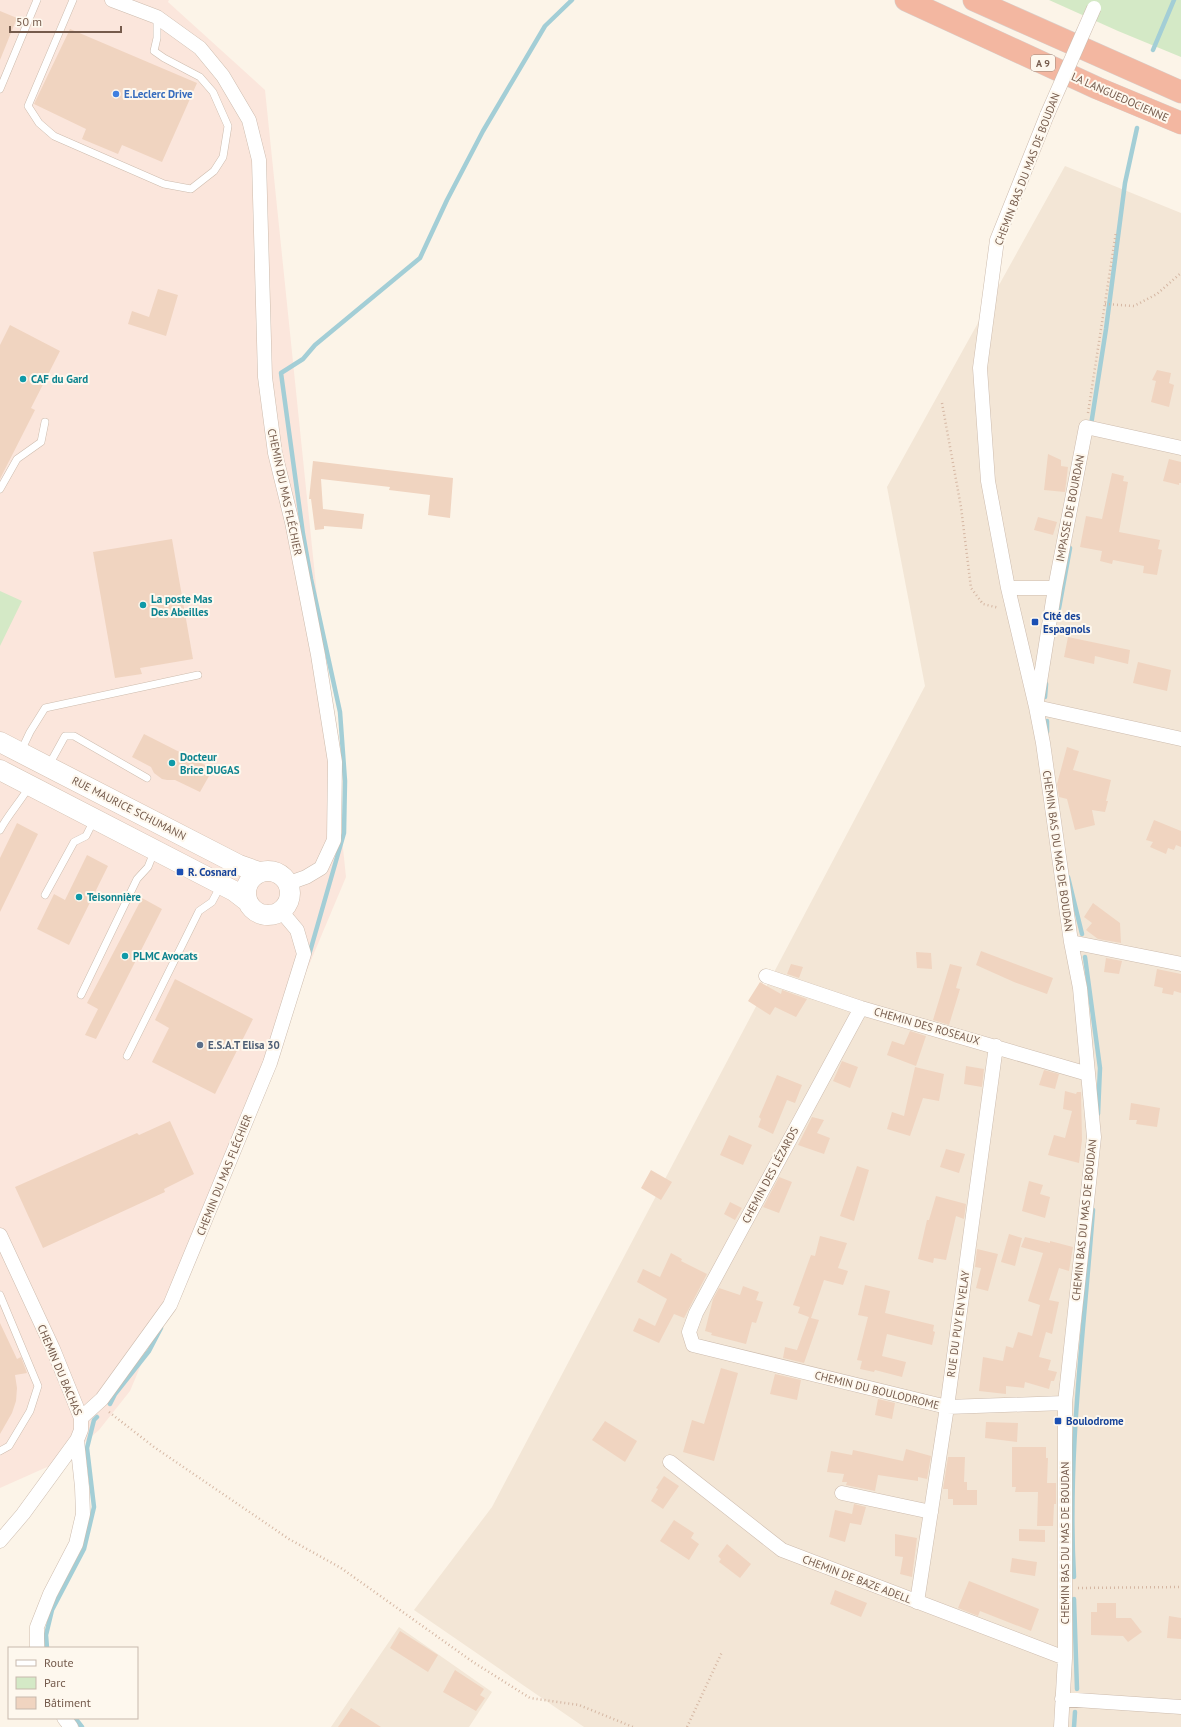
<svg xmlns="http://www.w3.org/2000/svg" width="1181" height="1727" viewBox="0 0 1181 1727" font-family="'PT Sans',sans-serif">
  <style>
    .residential { fill: #f3e6d6 }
    .commercial { fill: #fbe6dc }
    .green { fill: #d4e9c6 }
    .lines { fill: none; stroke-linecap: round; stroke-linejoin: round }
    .stream { stroke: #a3ced6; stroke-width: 4.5 }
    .building { fill: #f0d4c0 }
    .lane-casing { stroke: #cdbcae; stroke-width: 8 }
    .street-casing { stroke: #cdbcae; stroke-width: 15 }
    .secondary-casing { stroke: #d2beae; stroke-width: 21 }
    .highway-casing { stroke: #d8d1cd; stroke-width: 23 }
    .path { stroke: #d5b7a3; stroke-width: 2.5; stroke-dasharray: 1 3; stroke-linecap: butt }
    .lane { stroke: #fff; stroke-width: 7 }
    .street { stroke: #fff; stroke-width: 14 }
    .secondary { stroke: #fff; stroke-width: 20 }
    .highway { stroke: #f3b7a1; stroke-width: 22 }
    .street-bridge-casing { stroke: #cdbcae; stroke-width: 15; stroke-linecap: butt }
    .street-bridge { stroke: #fff; stroke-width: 14 }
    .shop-dot { fill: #3f7fe0; stroke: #fef8ee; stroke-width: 1.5 }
    .culture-dot { fill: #0f9aa8; stroke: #fef8ee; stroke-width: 1.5 }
    .transit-dot { fill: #1a4fb4; stroke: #fef8ee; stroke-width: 1.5 }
    .service-dot { fill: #5c6f8a; stroke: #fef8ee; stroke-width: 1.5 }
    .labels { text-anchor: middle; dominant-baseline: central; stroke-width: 4; stroke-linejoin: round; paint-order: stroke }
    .shield { fill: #fef8ee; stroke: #9e8a7d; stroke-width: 1 }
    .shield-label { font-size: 10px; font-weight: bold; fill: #755b4c }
    .shop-label { font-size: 11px; font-weight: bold; fill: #366cbe; stroke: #fef8ee; text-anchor: start }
    .street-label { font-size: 11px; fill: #755b4c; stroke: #fef8ee }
    .culture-label { font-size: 11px; font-weight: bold; fill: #0d838f; stroke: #fef8ee; text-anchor: start }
    .transit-label { font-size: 11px; font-weight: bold; fill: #164399; stroke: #fef8ee; text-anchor: start }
    .service-label { font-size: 11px; font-weight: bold; fill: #4e5e75; stroke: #fef8ee; text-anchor: start }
  </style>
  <rect width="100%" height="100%" fill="#fcf4e8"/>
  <path class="residential" d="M1065,166L1181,213V1727H584L414,1610L492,1507L925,686L887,487Z
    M399,1627L492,1692L469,1727H331Z"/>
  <path class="commercial" d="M0,0H169L168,2L265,90L346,877L130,1391L99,1430L65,1459L0,1488Z"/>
  <path class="green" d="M1049,0H1181V57L1118,31Z
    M0,591L22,601L0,646Z"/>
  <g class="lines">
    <path class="stream" d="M1153,50L1174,0
      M1091,425L1106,329L1125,183L1137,128
      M1059,608L1070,548
      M1045,697L1046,684
      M1047,721V732
      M1068,877L1082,934
      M309,955L344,833L345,781L340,712L311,579L303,534L281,373L303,359L315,345L420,258L447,200L483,131L545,26L572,0
      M1085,957L1100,1068L1098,1114
      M110,1404L115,1394L149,1351L161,1328
      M1074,1577C1067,1454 1084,1332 1093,1210
      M1074,1599L1077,1689
      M47,1648L46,1635L52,1610L84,1549L94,1507L87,1448L94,1420L97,1417
      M75,1718L82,1727
      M1074,1727L1075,1712"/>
  </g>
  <path class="building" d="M0,11L17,18L0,60Z
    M70,29L197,83L162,162L122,145L118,154L82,139L86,129L34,104Z
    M158,289L178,295L166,336L128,324L132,311L149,317Z
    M10,325L60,351L31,408L35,410L0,479V345Z
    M1157,370L1171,373L1169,383L1174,385L1169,407L1151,402L1156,381L1152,380Z
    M1048,454L1061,460V466L1068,467L1065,492L1044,490Z
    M1169,459L1181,462V483H1179V485L1163,481Z
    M313,461L453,478L450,518L428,515L430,495L389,490L390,487L321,479L323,509L364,514L362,529L324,526V529L315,530L311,499H309Z
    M1112,473L1124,476L1123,481L1128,482L1119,532L1160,540L1158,549L1162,550L1157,575L1143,573L1144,566L1113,560L1112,564L1100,561L1102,551L1080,547L1086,516L1102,519Z
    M1038,517L1057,522L1053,535L1034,530Z
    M172,539L193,659L140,668L142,674L115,678L93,552Z
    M1068,637L1130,650L1128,664L1095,656L1094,664L1064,657Z
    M1138,662L1171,670L1167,691L1133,683Z
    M144,734L213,769L200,792L175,780H167L162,779L154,773L151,767L132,757Z
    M1067,747L1079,751L1073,770L1111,780L1106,801H1108L1105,812L1092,810L1095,825L1075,830L1067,799L1059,797L1057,784Z
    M1154,820L1181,831V847L1176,845L1174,850L1168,848L1166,854L1150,847L1153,842L1146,840Z
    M17,823L38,834L0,912V858Z
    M87,855L108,866L69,945L37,929L54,894L65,900Z
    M142,898L162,909L96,1039L85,1035L98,1009L87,1003Z
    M1093,903L1120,923L1121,943L1098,939L1086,930L1092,923L1084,917Z
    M981,951L1053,978L1047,994L1014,982L976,965Z
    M916,952L931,953L932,969L917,968Z
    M1106,958L1122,961L1119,974L1104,972Z
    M791,964L803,967L799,978L787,974Z
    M950,964L962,967L956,988L960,989L949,1025L933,1020Z
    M1157,969L1181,974V993L1174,991L1173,995L1162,993L1163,988L1154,986Z
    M175,979L253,1019L215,1094L152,1062L169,1028L155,1020Z
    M760,982L781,994L782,990L807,999L796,1017L775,1007L770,1015L748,1001Z
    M910,1031L926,1036L916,1066L887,1055L892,1041L904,1045Z
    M842,1061L858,1067L850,1088L833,1081Z
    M966,1066L984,1069L982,1087L964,1084Z
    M915,1067L944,1074L939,1101L923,1098L910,1136L887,1129L892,1112L904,1116Z
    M1044,1070L1059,1074L1055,1089L1039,1085Z
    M777,1075L802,1085L795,1103L787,1100L773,1134L758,1127L761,1119L759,1117Z
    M1065,1091L1076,1094L1077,1092H1081L1082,1140L1079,1163L1048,1155L1054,1135L1065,1138L1072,1111L1063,1109Z
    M1131,1103L1160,1108L1157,1127L1136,1124L1137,1120H1129Z
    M812,1117L824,1120L817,1133L830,1138L824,1154L798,1145Z
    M170,1121L194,1174L164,1189L165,1192L43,1248L15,1187L137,1133L139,1135Z
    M729,1135L752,1145L743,1165L720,1155Z
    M946,1149L965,1154L959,1173L940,1167Z
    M857,1166L869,1170L854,1221L840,1216Z
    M651,1170L672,1182L661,1200L641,1188Z
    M779,1177L792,1182L779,1213L763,1207Z
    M1029,1181L1043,1185L1040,1194L1050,1197L1045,1218L1022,1211Z
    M936,1196L966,1204L964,1219L956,1216L946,1260L934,1258L933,1263L918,1259L927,1220H929Z
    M730,1202L742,1208L735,1220L724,1214Z
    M1009,1234L1022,1238L1015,1266L1001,1262Z
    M820,1236L847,1243L838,1268L848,1271L843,1285L824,1280L811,1318L819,1320L804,1363L783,1358L785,1347L797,1350L809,1317L798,1313L800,1307L793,1305L811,1255L815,1256Z
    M1025,1237L1050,1243V1241L1073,1247L1069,1271L1059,1268L1049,1300L1059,1302L1052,1334L1046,1332L1039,1357L1051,1360L1048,1370L1057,1372L1054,1381H1051L1049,1389L1025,1382L1024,1388L1006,1386V1394L979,1391L983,1357L1003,1361L1006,1346L1013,1348L1018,1332L1032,1336L1040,1305L1028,1301L1043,1253L1021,1247Z
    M977,1249L998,1254L988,1291L976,1288L981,1268L975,1267Z
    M671,1253L682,1259L681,1261L707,1274L684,1318L674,1314L659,1343L633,1331L639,1318L655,1326L667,1299L637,1282L643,1269L660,1277Z
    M865,1285L890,1291L885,1313L934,1325L933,1331L935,1332L932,1345L887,1334L882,1356L906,1362L902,1377L875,1370L874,1372L860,1369L862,1361L857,1360L868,1317L858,1315Z
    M743,1286L759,1292L756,1300L763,1302L756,1323L752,1322L746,1344L711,1335L712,1333L705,1331L713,1299L719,1288L740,1295Z
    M0,1323L17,1359L21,1357L27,1373L15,1375L17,1388L16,1401L12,1413L0,1434Z
    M721,1368L738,1373L714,1461L683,1452L692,1420L704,1424Z
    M775,1374L801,1380L797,1400L770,1394Z
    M878,1399L895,1403L892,1419L875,1415Z
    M605,1421L637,1441L625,1462L592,1440Z
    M986,1422L1018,1423L1017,1442L985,1438Z
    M1012,1447H1046V1458H1048L1047,1483H1056V1504H1054L1053,1526H1037L1038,1492H1015L1016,1487H1012Z
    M906,1449L931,1456L927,1479L918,1477V1481L878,1475L875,1491L846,1485L847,1482H842L844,1474L827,1472L831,1451L852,1455L853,1450L903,1461Z
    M948,1457H965L964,1482H967V1490H977V1505H953V1499H948V1489H943Z
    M664,1476L679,1486L663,1509L651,1501L658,1489L656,1488Z
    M854,1504L866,1507L861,1525L850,1523L845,1542L829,1537L835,1510L852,1514Z
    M674,1520L694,1533L691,1538L699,1544L689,1560L660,1541Z
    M1019,1529L1045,1530V1542L1019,1541Z
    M895,1534L917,1538L912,1577L900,1574L903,1557L895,1556Z
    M727,1544L751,1564L740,1578L719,1562L721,1559L718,1556Z
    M1012,1558L1037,1562L1035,1576L1010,1572Z
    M969,1581L1039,1609L1031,1631L980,1611L978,1616L958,1608Z
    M835,1590L867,1603L861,1617L830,1604Z
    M1097,1603H1116V1618H1131L1142,1632L1128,1642L1123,1636L1091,1635V1612H1097Z
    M1169,1616L1181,1618V1639L1167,1638Z
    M400,1631L438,1655L428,1672L390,1648Z
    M455,1670L484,1689L480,1695L485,1698L476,1711L443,1692Z
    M351,1708L381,1727H338Z"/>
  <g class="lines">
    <g class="lane-casing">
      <path id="lane" d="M73,0L28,106L39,123L54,136L164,184L191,189L214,171L223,157L228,126L213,92L200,77L164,58L154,51L157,38V18
        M0,89L37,0
        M0,489L17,459L41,442L45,422
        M21,751L30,732L45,708L198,675
        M49,765L65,736H74L147,778
        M0,830C8,815 20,802 29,787
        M45,895L74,842L86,836L94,820
        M81,995L137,879L148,867L154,852
        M127,1056L199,911L212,902L221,885
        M0,1295L38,1386L30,1411L9,1446L0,1451"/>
    </g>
    <g class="street-casing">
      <path id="street" d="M112,0L157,17L200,48L223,76L249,120L259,160L265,377L275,453L292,522L318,655L335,762L334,840L321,868L306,877L289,883
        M1047,115L997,240L980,368L988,481L1008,588L1036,707L1043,743L1071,942L1080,988L1094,1137L1065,1403V1658L1061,1727
        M1181,448L1086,427L1055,588L1036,707L1181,739
        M1008,588H1055
        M1071,942L1181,964
        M766,976L861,1008L1088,1074
        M861,1008L696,1313L689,1332L693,1345L947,1407L1065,1403
        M0,1235L53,1349L81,1418V1430L77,1440L82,1487L83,1514L76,1544L50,1594L37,1627V1648
        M81,1418L102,1399L170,1305L270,1063L304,954L297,930L281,911
        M670,1462L782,1550L1065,1658
        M842,1493L931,1512
        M0,1541L23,1514L77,1440
        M917,1602L947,1407L996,1046
        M1062,1699L1181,1707
        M64,1718L71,1727"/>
    </g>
    <g class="secondary-casing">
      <path id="secondary" d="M0,742L239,865L259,872
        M0,770L234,891L247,901
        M246 893a22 22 0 1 1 44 0a22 22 0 1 1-44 0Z"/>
    </g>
    <g class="highway-casing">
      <path id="highway" d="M906,0L1097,88L1181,123
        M974,0L1181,92"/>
    </g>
    <path class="path" d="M1105,304L1134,306L1157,294L1181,273
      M942,403L961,507L971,588L983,604L999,608
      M1088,413L1116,232
      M109,1412L154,1447L289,1539L341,1568L473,1662L530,1698L579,1705L633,1727
      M1078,1588L1181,1587
      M687,1727L722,1652"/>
    <use href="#lane" class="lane"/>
    <use href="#street" class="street"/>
    <use href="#secondary" class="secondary"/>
    <use href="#highway" class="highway"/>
    <g class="street-bridge-casing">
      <path id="street-bridge" d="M1047,115L1094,8"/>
    </g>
    <use href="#street-bridge" class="street-bridge"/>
  </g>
  <circle class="shop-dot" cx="116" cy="94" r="4"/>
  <g class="culture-dot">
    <circle cx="23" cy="379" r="4"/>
    <circle cx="143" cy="605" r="4"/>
    <circle cx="172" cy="763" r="4"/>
    <circle cx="79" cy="897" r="4"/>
    <circle cx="125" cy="956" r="4"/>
  </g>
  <g class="transit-dot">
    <rect x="1031" y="618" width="8" height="8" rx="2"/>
    <rect x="176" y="868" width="8" height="8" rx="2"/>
    <rect x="1054" y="1417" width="8" height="8" rx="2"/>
  </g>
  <circle class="service-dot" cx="200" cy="1045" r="4"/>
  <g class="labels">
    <rect class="shield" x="1031" y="55" width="24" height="16" rx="3"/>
    <g class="shield-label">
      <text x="1043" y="63">A 9</text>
    </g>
    <g class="shop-label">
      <text x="124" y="94">E.Leclerc Drive</text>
    </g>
    <g class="street-label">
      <text transform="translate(1120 97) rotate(24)">LA LANGUEDOCIENNE</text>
      <text transform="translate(1027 169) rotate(-69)">CHEMIN BAS DU MAS DE BOUDAN</text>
      <text transform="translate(285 492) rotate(78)">CHEMIN DU MAS FLÉCHIER</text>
      <text transform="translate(1070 508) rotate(-79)">IMPASSE DE BOURDAN</text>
      <text transform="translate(129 808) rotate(27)">RUE MAURICE SCHUMANN</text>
      <text transform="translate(1058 851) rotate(82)">CHEMIN BAS DU MAS DE BOUDAN</text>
      <text transform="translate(927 1026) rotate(16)">CHEMIN DES ROSEAUX</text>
      <text transform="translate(224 1175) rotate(-68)">CHEMIN DU MAS FLÉCHIER</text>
      <text transform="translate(770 1175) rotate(-62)">CHEMIN DES LÉZARDS</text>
      <text transform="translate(1084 1220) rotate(-84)">CHEMIN BAS DU MAS DE BOUDAN</text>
      <text transform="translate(958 1324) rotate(-82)">RUE DU PUY EN VELAY</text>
      <text transform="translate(60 1370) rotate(67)">CHEMIN DU BACHAS</text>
      <text transform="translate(877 1390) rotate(14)">CHEMIN DU BOULODROME</text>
      <text transform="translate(1065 1543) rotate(-90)">CHEMIN BAS DU MAS DE BOUDAN</text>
      <text transform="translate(857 1579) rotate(21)">CHEMIN DE BAZE ADELL</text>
    </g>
    <g class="culture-label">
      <text x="31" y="379">CAF du Gard</text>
      <text x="151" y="599">La poste Mas<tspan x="151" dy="13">Des Abeilles</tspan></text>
      <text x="180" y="757">Docteur<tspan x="180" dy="13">Brice DUGAS</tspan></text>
      <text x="87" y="897">Teisonnière</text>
      <text x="133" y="956">PLMC Avocats</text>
    </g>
    <g class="transit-label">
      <text x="1043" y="616">Cité des<tspan x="1043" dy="13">Espagnols</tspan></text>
      <text x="188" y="872">R. Cosnard</text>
      <text x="1066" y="1421">Boulodrome</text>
    </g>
    <g class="service-label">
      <text x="208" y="1045">E.S.A.T Elisa 30</text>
    </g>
  </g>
  <rect x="8" y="1647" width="130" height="72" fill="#fef8ee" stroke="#c7b9ad"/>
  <rect x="16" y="1660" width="20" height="6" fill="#ffffff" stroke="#c7b9ad"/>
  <text x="44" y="1667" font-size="12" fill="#755b4c">Route</text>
  <rect x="16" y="1677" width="20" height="12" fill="#d4e9c6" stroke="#c7b9ad"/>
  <text x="44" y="1687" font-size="12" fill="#755b4c">Parc</text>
  <rect x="16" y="1697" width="20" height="12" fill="#f0d4c0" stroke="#c7b9ad"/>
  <text x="44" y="1707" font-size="12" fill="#755b4c">Bâtiment</text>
  <path d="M10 26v6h111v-6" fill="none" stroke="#755b4c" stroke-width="2"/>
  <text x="16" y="26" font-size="12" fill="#755b4c" stroke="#fef8ee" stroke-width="3" paint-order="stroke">50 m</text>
</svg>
